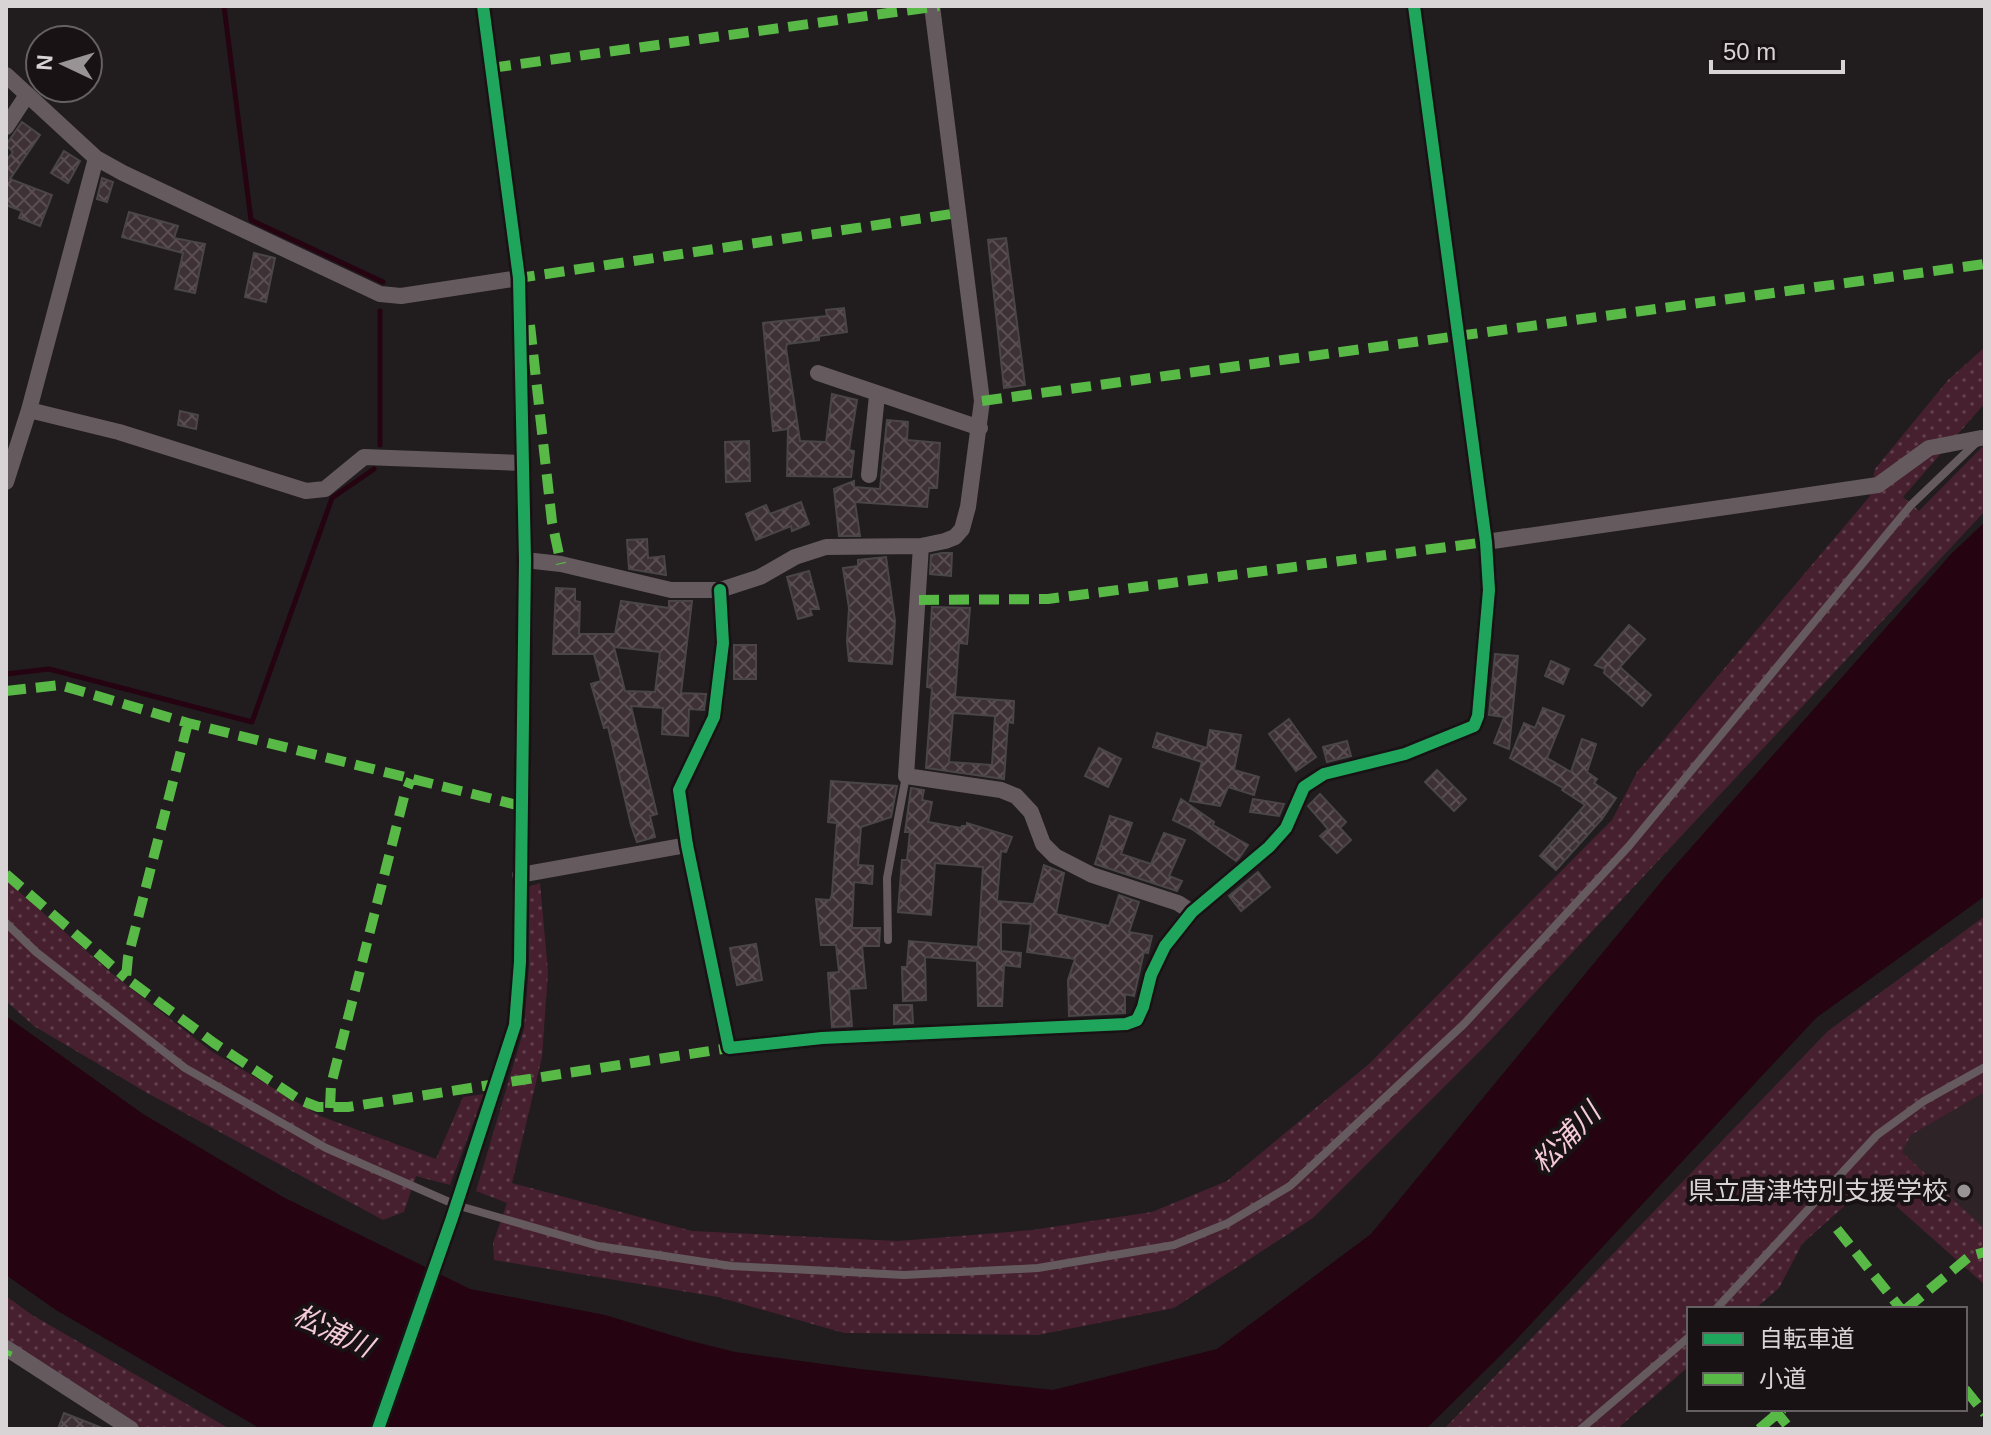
<svg xmlns="http://www.w3.org/2000/svg" width="1991" height="1435" viewBox="0 0 1991 1435" font-family="Arial,'Noto Sans JP',sans-serif">
  <style>
    .built { fill: #2e2326 }
    .grass { fill: url(#grass-dots) }
    .water { fill: #250310 }
    .lines { fill: none; stroke-linecap: round; stroke-linejoin: round }
    .stream { stroke: #250310; stroke-width: 5 }
    .building { fill: url(#building-cross-hatch); stroke: #4a4648; stroke-width: 2; fill-rule: evenodd }
    .lane { stroke: #655a5e; stroke-width: 8 }
    .street { stroke: #655a5e; stroke-width: 16 }
    .quiet { stroke: #58b947; stroke-width: 10; stroke-dasharray: 20 10; stroke-linecap: butt }
    .cycleway-casing { stroke: #181214; stroke-width: 17 }
    .cycleway { stroke: #20a55d; stroke-width: 12 }
    .poi-dot { fill: #989495; stroke: #181214; stroke-width: 3 }
    .labels { text-anchor: middle; dominant-baseline: central; stroke-width: 8; stroke-linejoin: round; paint-order: stroke }
    .poi-label { font-size: 26px; fill: #d8d4d5; stroke: #181214; text-anchor: end }
    .water-label { font-size: 28px; font-style: italic; fill: #f5cad8; stroke: #181214 }
  </style>
  <defs>
    <pattern id="grass-dots" width="8" height="8" patternUnits="userSpaceOnUse" patternTransform="scale(2)"><rect width="8" height="8" fill="#47202f"/><path d="M2 2h.1M6 6h.1" fill="none" stroke="#61404c" stroke-width="1.8" stroke-linecap="round"/></pattern>
    <pattern id="building-cross-hatch" width="8" height="8" patternUnits="userSpaceOnUse" patternTransform="scale(2)"><rect width="8" height="8" fill="#3e3136"/><path d="M0 0l8 8M0 8l8-8" fill="none" stroke="#594e52"/></pattern>
  </defs>
  <rect width="100%" height="100%" fill="#211c1e"/>
  <path class="built" d="M1985,1092V1229L1902,1152L1911,1135Z"/>
  <path class="grass" d="M1985,347V403L1903,497L1919,511L1985,444V511L1485,1046L1313,1218L1174,1308L1038,1335L844,1333L718,1297L494,1260L493,1243L507,1203L476,1191L524,1029L529,966L528,887L540,883L548,972L542,1057L512,1183L692,1231L898,1241L1032,1230L1152,1212L1227,1181L1369,1064L1612,820L1637,772L1870,496L1875,469L1948,380Z
    M6,880L110,972L211,1051L320,1116L436,1159L463,1097L484,1094L450,1185L416,1176L404,1212L383,1220L149,1094L34,1026L6,1001Z
    M1985,916V1092L1911,1135L1902,1152L1985,1229V1285L1870,1183L1802,1244L1779,1288L1755,1309H1689V1366L1617,1429H1444L1828,1031Z
    M6,1296L32,1315L230,1429H142L135,1426L6,1342Z"/>
  <path class="water" d="M1985,522V896L1816,1018L1513,1343L1426,1429H261L56,1310L6,1275V1016L143,1114L283,1197L470,1289L605,1315L687,1340L735,1352L860,1369L1053,1390L1217,1349L1371,1234L1665,877L1952,553Z"/>
  <g class="lines">
    <path class="stream" d="M224,6L251,220L383,282
      M380,311V445
      M6,674L49,669L252,722L332,498L374,469"/>
  </g>
  <path class="building" d="M22,122L40,135L10,179L52,195L40,226L19,218L22,211L6,205V161L13,152L6,145Z
    M64,151L80,161L68,183L51,173Z
    M102,178L113,182L107,202L97,199Z
    M129,212L178,226L174,238L205,244L195,293L175,289L183,253L122,237Z
    M1006,238L1025,385L1004,388L988,240Z
    M254,253L275,258L266,302L245,297Z
    M844,308L847,332L819,336V340L787,344L786,348L800,441L826,442L832,394L857,400L849,450L854,451L851,477L787,476L788,429L773,431L763,323L827,316L826,310Z
    M180,411L198,415L196,429L178,425Z
    M887,420L908,422L907,440L940,443L937,488H929L927,507L855,502L860,536H839L834,489L854,481V487L880,489Z
    M749,441L750,481L726,482L725,442Z
    M801,502L809,524L792,531L791,526L756,540L746,514L766,505L770,514Z
    M647,539L648,558L664,556L666,575L629,569L627,540Z
    M942,553H952L951,576L930,574L931,555Z
    M886,557L895,621L892,664L849,661L847,641L849,608L843,568L858,566V560Z
    M809,571L819,609H810L812,615L798,619L787,577Z
    M556,588L575,589V601L580,602L579,634H615L621,601L669,608V601H692L681,693L706,694L704,710L689,709L688,736L662,734L663,708L631,706L657,814L650,816L655,837L637,842L631,825L608,727L604,728L591,684L601,681L594,654H553ZM614,647L660,652L655,692L625,691Z
    M932,607L970,608L967,644L959,643L955,697L1014,701L1013,723L1008,722L1004,779L926,768L932,688L927,687ZM953,713L995,716L992,765L949,762Z
    M1629,625L1645,639L1620,667L1651,695L1642,706L1604,673L1605,669L1595,665Z
    M734,645H756V679H734Z
    M1495,654L1518,656L1509,749L1494,743L1504,717L1489,715Z
    M1551,661L1569,669L1563,684L1545,676Z
    M1543,708L1564,716L1547,758L1571,772L1582,739L1596,744L1587,772L1597,779L1594,783L1616,798L1602,819L1556,870L1540,856L1585,805L1562,790L1563,788L1510,758L1524,723L1535,728Z
    M1289,719L1316,757L1296,771L1269,734Z
    M1210,730L1241,735L1234,770L1259,777L1254,795L1228,787L1220,806L1190,801L1202,762L1153,747L1157,733L1207,748Z
    M1347,741L1351,756L1327,762L1323,747Z
    M1099,748L1121,759L1108,787L1085,776Z
    M1437,770L1466,799L1454,811L1425,782Z
    M831,781L897,786L891,817L861,827L858,865L873,866L872,884L854,882L852,928H880L879,946H862L866,988L849,989L852,1026L832,1027L828,973L839,972L836,945H821L816,899L830,900L832,894L837,823L828,822Z
    M911,788L924,790L922,800L932,802L928,822L961,828L962,826H967V823L1012,837L1006,852L1001,851L997,901L1034,904L1044,865L1064,873L1056,914L1109,926L1119,895L1139,902L1129,932L1152,936L1148,953L1144,952L1134,996L1125,994V1013L1069,1016L1068,980L1075,959L1027,952L1031,924L1001,922V951L1021,953L1020,967L1004,965L1002,1006H978L977,961L925,957L926,1000L903,1001L902,967H907L909,941L978,947L983,867L935,863L931,915L898,912L902,860H907L910,832H905Z
    M1320,794L1346,822L1340,828L1351,840L1337,853L1320,836L1328,829L1308,806Z
    M1181,799L1214,822L1213,825L1248,845L1239,858L1236,861L1192,829L1173,820Z
    M1253,799L1284,804L1279,816L1250,812Z
    M1110,816L1132,823L1121,854L1151,864L1164,833L1185,840L1169,876L1182,881L1177,891L1095,864Z
    M1258,872L1270,887L1241,911L1229,896Z
    M756,944L762,980L737,985L730,948Z
    M894,1005H912L913,1023L894,1024Z
    M64,1413L102,1428V1429H58Z"/>
  <g class="lines">
    <path class="lane" d="M6,923L36,952L185,1068L326,1148L456,1205L598,1246L731,1266L904,1275L1038,1268L1174,1245L1228,1223L1290,1186L1464,1024L1629,846L1911,505L1977,442
      M888,940L887,878L906,776
      M1716,1309L1877,1135L1924,1101L1985,1067
      M1581,1429L1689,1337"/>
    <path class="street" d="M6,75L96,158L123,173L380,294L401,296L519,278
      M6,127L27,95
      M818,373L980,428
      M29,410L119,432L306,491L325,489L364,457L523,463
      M869,475L877,395
      M6,482L29,410L96,158
      M1486,542L1878,485L1929,448L1981,438
      M921,546L906,776L1001,790L1016,796L1031,812L1043,844L1055,856L1092,875L1178,903L1192,912
      M525,560L561,564L671,590H720L760,577L795,557L826,547L921,546L945,541L955,537L962,529L968,507L982,401L932,6
      M720,590L723,643L714,717L679,790L687,845L729,1048L822,1038L1126,1024L1137,1020L1143,1007L1151,975L1165,946L1192,912L1269,847L1286,828L1304,787L1324,774L1405,754L1474,726L1478,716L1489,590L1486,542L1414,6
      M520,875L687,845
      M6,1348L131,1429
      M378,1429L452,1218L515,1025L520,962L525,560L519,278L483,6"/>
    <path class="quiet" d="M491,68L939,6
      M520,282L519,278L958,213
      M530,325L552,522L561,564
      M982,401L1985,264
      M919,600L1048,599L1486,542
      M6,691L60,685L188,723L521,806
      M188,723L128,957L126,978L214,1043L300,1100L318,1107H348L729,1048
      M6,874L126,978
      M330,1108L331,1085L404,797L411,779
      M1837,1229L1901,1309
      M1906,1309L1970,1256L1985,1252
      M6,1355L8,1350
      M1965,1389L1985,1414
      M1774,1409L1790,1429
      M1759,1429L1783,1409"/>
    <g class="cycleway-casing">
      <path id="cycleway" d="M720,590L723,643L714,717L679,790L687,845L729,1048L822,1038L1126,1024L1137,1020L1143,1007L1151,975L1165,946L1192,912L1269,847L1286,828L1304,787L1324,774L1405,754L1474,726L1478,716L1489,590L1486,542L1414,6
        M378,1429L452,1218L515,1025L520,962L525,560L519,278L483,6"/>
    </g>
    <use href="#cycleway" class="cycleway"/>
  </g>
  <circle class="poi-dot" cx="1964" cy="1191" r="8"/>
  <g class="labels">
    <g class="poi-label">
      <text x="1948" y="1191">県立唐津特別支援学校</text>
    </g>
    <g class="water-label">
      <text transform="translate(1566 1138) rotate(-46)">松浦川</text>
      <text transform="translate(333 1331) rotate(25)">松浦川</text>
    </g>
  </g>
  <rect width="1991" height="1435" fill="none" stroke="#d8d4d5" stroke-width="16"/>
  <rect x="1687" y="1307" width="280" height="104" fill="#181214" stroke="#656061" stroke-width="2"/>
  <rect x="1703" y="1333" width="40" height="12" fill="#20a55d" stroke="#656061" stroke-width="2"/>
  <text x="1759" y="1347" font-size="24" fill="#d8d4d5">自転車道</text>
  <rect x="1703" y="1373" width="40" height="12" fill="#58b947" stroke="#656061" stroke-width="2"/>
  <text x="1759" y="1387" font-size="24" fill="#d8d4d5">小道</text>
  <g transform="translate(64 64) rotate(274)"><circle r="38" fill="#181214" stroke="#656061" stroke-width="2"/>
  <path d="M0-6L14 30L0 20L-14 30Z" fill="#989495"/>
  <text y="-12" font-size="22" font-weight="bold" text-anchor="middle" fill="#d8d4d5">N</text>
  </g>
  <path d="M1711 60v12h132v-12" fill="none" stroke="#d8d4d5" stroke-width="4"/>
  <text x="1723" y="60" font-size="24" fill="#d8d4d5" stroke="#181214" stroke-width="6" paint-order="stroke">50 m</text>
</svg>
